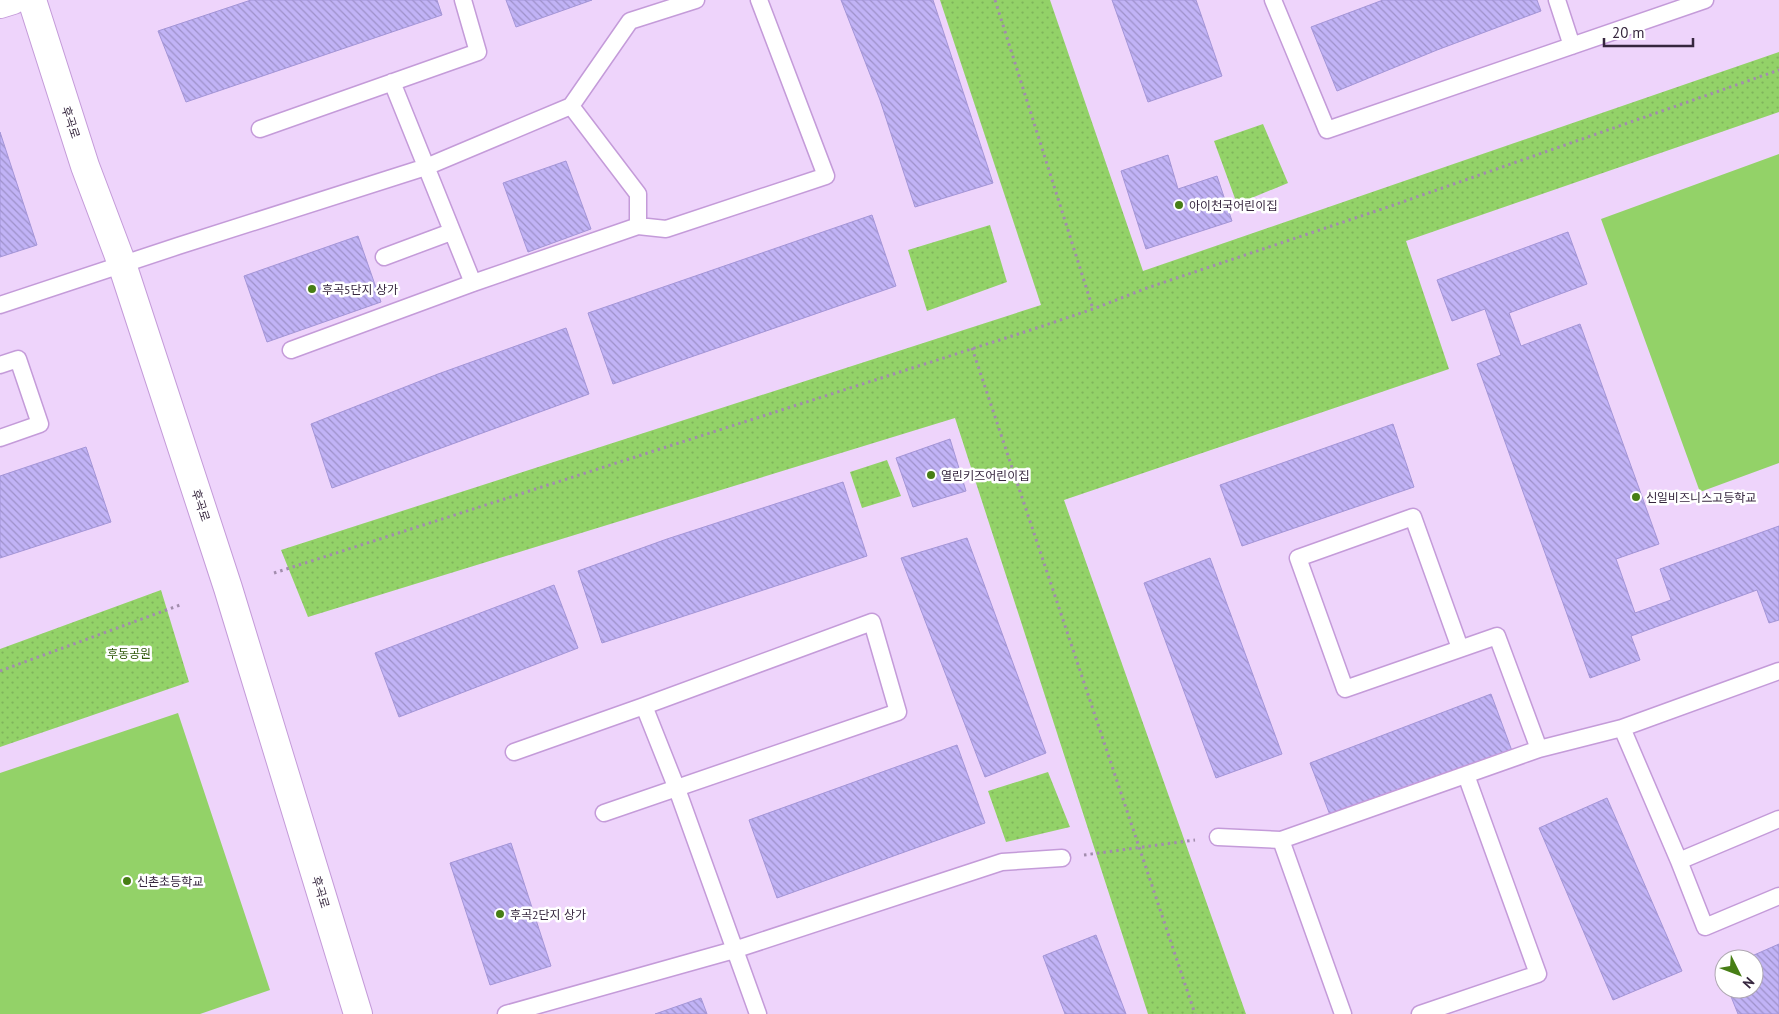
<svg xmlns="http://www.w3.org/2000/svg" width="1779" height="1014" viewBox="0 0 1779 1014" font-family="'PT Sans','Noto Sans KR',sans-serif">
  <style>
    .green { fill: url(#green-dots) }
    .pitch { fill: #93d268 }
    .building { fill: url(#building-back-hatch); stroke: #a495d7 }
    .lines { fill: none; stroke-linecap: round; stroke-linejoin: round }
    .lane-casing { stroke: #c49bd9; stroke-width: 19 }
    .street-casing { stroke: #c49bd9; stroke-width: 30 }
    .secondary-casing { stroke: #c49bd9; stroke-width: 30 }
    .path { stroke: #a28dad; stroke-width: 3; stroke-dasharray: 2.5 4; stroke-linecap: butt }
    .lane { stroke: #fff; stroke-width: 16 }
    .street { stroke: #fff; stroke-width: 28 }
    .secondary { stroke: #fff; stroke-width: 28 }
    .poi-dot { fill: #477e15; stroke: #fff; stroke-width: 2 }
    .labels { text-anchor: middle; dominant-baseline: central; stroke-width: 5; stroke-linejoin: round; paint-order: stroke }
    .street-label { font-size: 12px; fill: #36263e; stroke: #fff }
    .poi-label { font-size: 12px; fill: #36263e; stroke: #fff; text-anchor: start }
    .park-label { font-size: 12px; fill: #315a0c; stroke: #fff }
  </style>
  <defs>
    <pattern id="green-dots" width="8" height="8" patternUnits="userSpaceOnUse" patternTransform="scale(1.25)"><rect width="8" height="8" fill="#93d268"/><path d="M2 2h.1M6 6h.1" fill="none" stroke="#7fb45b" stroke-width="1.8" stroke-linecap="round"/></pattern>
    <pattern id="building-back-hatch" width="6" height="6" patternUnits="userSpaceOnUse" patternTransform="scale(1.25)"><rect width="6" height="6" fill="#c1b3f6"/><path d="M-1 5l2 2M0 0l6 6M5-1l2 2" fill="none" stroke="#9e91c9"/></pattern>
  </defs>
  <rect width="100%" height="100%" fill="#eed4fb"/>
  <path class="green" d="M940,0H1050L1143,271L1779,52V112L1406,241L1449,369L1064,500L1246,1014H1148L955,418L308,617L281,550L1041,305Z
    M1263,124L1288,183L1237,204L1214,141Z
    M990,225L1007,282L927,311L908,250Z
    M887,460L901,496L862,508L850,472Z
    M161,590L189,682L0,747V649Z
    M1048,772L1070,827L1006,842L988,791Z"/>
  <path class="pitch" d="M1779,154V463L1700,492L1601,219Z
    M178,713L270,990L200,1014H0V773Z"/>
  <path class="building" d="M251,0H437L442,15L186,102L158,31Z
    M506,0H592L516,27Z
    M841,0H933L993,183L915,207L880,100Z
    M1112,0H1196L1222,76L1148,102Z
    M1383,0H1537L1541,11L1437,50L1337,91L1311,27Z
    M0,132L37,245L0,257Z
    M1168,155L1178,189L1217,176L1232,221L1146,249L1121,171Z
    M566,161L591,229L528,252L503,183Z
    M872,215L896,286L613,384L588,313Z
    M1568,232L1587,284L1509,313L1521,346L1580,324L1659,544L1616,559L1635,613L1671,600L1660,569L1779,526V620L1769,623L1757,590L1631,636L1640,660L1590,678L1477,364L1501,355L1485,309L1452,321L1437,280Z
    M358,236L381,302L267,342L244,276Z
    M566,328L589,394L332,488L311,424L438,374Z
    M1393,424L1414,487L1242,546L1220,485Z
    M950,439L966,491L913,507L896,458Z
    M86,447L111,522L0,558V476Z
    M843,482L867,556L602,643L578,571L667,539Z
    M967,538L1046,753L985,777L901,558Z
    M1210,558L1282,754L1216,778L1144,583Z
    M554,585L578,648L399,717L375,653Z
    M1491,694L1512,751L1330,815L1310,763Z
    M957,745L985,823L777,898L749,820Z
    M1607,798L1682,971L1613,1000L1539,828Z
    M511,843L551,966L490,985L450,863Z
    M1096,935L1126,1014H1065L1043,956Z
    M1779,944V1014H1738L1728,989H1754V959H1745Z
    M1724,968V980L1720,970Z
    M701,998L707,1014H655Z"/>
  <g class="lines">
    <g class="lane-casing">
      <path id="lane" d="M1273,0L1327,130L1705,0
        M1557,0L1572,46
        M392,82L473,283
        M571,106L638,194V226
        M260,129L478,52L463,0
        M384,257L451,232
        M0,305L178,246L426,167L571,106L630,21L696,0
        M291,350L473,283L638,226L666,229L826,176L759,0
        M0,365L18,359L40,424L0,438
        M1460,648L1413,517L1298,558L1345,689L1497,636L1539,749
        M1622,728L1679,861L1705,927L1779,896
        M514,752L644,706L677,789L758,1014
        M604,813L898,712L872,622L644,706
        M1218,837L1281,840L1539,749L1622,728L1779,671
        M1281,840L1343,1014
        M1679,861L1779,819
        M506,1014L734,950L1002,862L1062,858
        M1420,1014L1538,974L1466,775"/>
    </g>
    <g class="street-casing">
      <path id="street" d="M0,4L13,0"/>
    </g>
    <g class="secondary-casing">
      <path id="secondary" d="M32,0L85,166L122,264L228,588L358,1014"/>
    </g>
    <path class="path" d="M995,0L1093,309
      M972,348L1195,1014
      M274,573L1040,327L1093,309L1147,288L1391,206L1779,70
      M0,671L180,605
      M1084,855L1195,840"/>
    <use href="#lane" class="lane"/>
    <use href="#street" class="street"/>
    <use href="#secondary" class="secondary"/>
  </g>
  <g class="poi-dot">
    <circle cx="1179" cy="205" r="5"/>
    <circle cx="312" cy="289" r="5"/>
    <circle cx="931" cy="475" r="5"/>
    <circle cx="1636" cy="497" r="5"/>
    <circle cx="127" cy="881" r="5"/>
    <circle cx="500" cy="914" r="5"/>
  </g>
  <g class="labels">
    <g class="street-label">
      <text transform="translate(71 122) rotate(72)">후곡로</text>
      <text transform="translate(201 505) rotate(72)">후곡로</text>
      <text transform="translate(321 892) rotate(73)">후곡로</text>
    </g>
    <g class="poi-label">
      <text x="1189" y="205">아이천국어린이집</text>
      <text x="322" y="289">후곡5단지 상가</text>
      <text x="941" y="475">열린키즈어린이집</text>
      <text x="1646" y="497">신일비즈니스고등학교</text>
      <text x="137" y="881">신촌초등학교</text>
      <text x="510" y="914">후곡2단지 상가</text>
    </g>
    <g class="park-label">
      <text x="129" y="653">후동공원</text>
    </g>
  </g>
  <g transform="translate(1739 974) rotate(132)"><circle r="24" fill="#ffffff" stroke="#afa8b2"/>
  <path d="M0-4L9 19L0 12L-9 19Z" fill="#477e15"/>
  <text y="-8" font-size="14" font-weight="bold" text-anchor="middle" fill="#36263e">N</text>
  </g>
  <path d="M1604 38v8h89v-8" fill="none" stroke="#36263e" stroke-width="2.5"/>
  <text x="1612" y="38" font-size="15" fill="#36263e" stroke="#ffffff" stroke-width="4" paint-order="stroke">20 m</text>
</svg>
